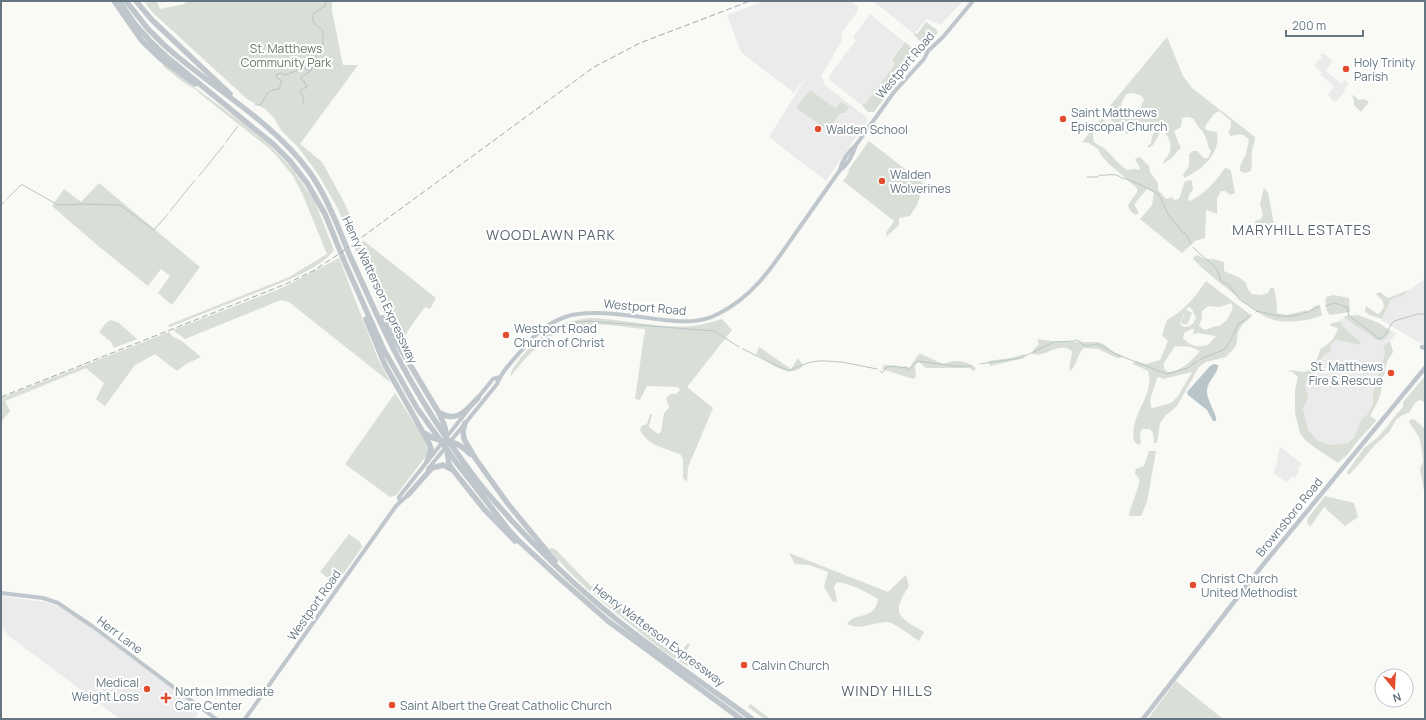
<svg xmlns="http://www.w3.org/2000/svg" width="1426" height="720" viewBox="0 0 1426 720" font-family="Manrope,sans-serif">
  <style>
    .built { fill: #eaebea }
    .green { fill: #d9ded6; fill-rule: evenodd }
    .water { fill: #b8c5c9 }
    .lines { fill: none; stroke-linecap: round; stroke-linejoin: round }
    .stream { stroke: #b8c5c9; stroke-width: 1 }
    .secondary { stroke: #c0c7cc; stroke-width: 4 }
    .primary { stroke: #c0c7cc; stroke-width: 4.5 }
    .motorway { stroke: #c0c7cc; stroke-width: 5.5 }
    .rail { stroke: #a1a9ae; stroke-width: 1; stroke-dasharray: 6 3; stroke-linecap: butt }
    .poi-dot { fill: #e24d2d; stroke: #fff; stroke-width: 1.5 }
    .labels { text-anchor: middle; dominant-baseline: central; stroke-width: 4; stroke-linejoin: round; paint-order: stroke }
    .park-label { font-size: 12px; fill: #687963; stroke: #fff }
    .poi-label { font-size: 12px; fill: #647681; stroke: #fff; text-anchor: start }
    .street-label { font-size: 12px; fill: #647681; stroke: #fff }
    .quarter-label { font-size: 14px; letter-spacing: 1px; fill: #56646c; stroke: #fff }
  </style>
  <rect width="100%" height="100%" fill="#f9f9f6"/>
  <path class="built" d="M764,1H851L858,7V11L843,31L841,42L821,76L825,85L867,118V121L826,181L769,137L807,76L794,93L741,52L727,15Z
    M873,1H963L941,25L927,19L914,34Z
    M870,14L904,42L891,59L893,62V67L866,103L864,102L862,105L829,80V76L856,40L853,37Z
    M1323,53L1333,61L1326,71L1342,84L1344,80L1349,83L1344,90L1345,91L1336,102L1333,101L1328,95L1334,86L1320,75L1322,72L1314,66L1322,57L1320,56Z
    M1425,279V346L1381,320L1391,299L1404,295L1409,290Z
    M1344,318L1369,335L1384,340L1391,331L1397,333L1384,347L1385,353L1373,392V404L1367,415L1362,418L1354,438L1348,443L1332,445L1317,441L1308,430L1303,409L1308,399L1305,384L1323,356L1330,352L1331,344L1336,340L1351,343L1357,345L1362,343L1343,327L1340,321Z
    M1280,447L1302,464L1297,470L1299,471L1294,478L1292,476L1287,483L1274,473Z
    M1,596L45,602L57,606L72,614L192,703L197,710V715L194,719H120L10,637L1,626Z"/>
  <path class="green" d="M144,1H157L160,9L184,4L187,1H332V11L343,65H358L300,144L322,162L344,202L359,236L352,240L337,207L318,174L298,147L281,130L274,118L265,109L247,99L151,11Z
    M926,22L936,29L938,33L926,44H923L914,35L915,33L917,34Z
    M1167,37L1183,76L1192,88L1255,137C1255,142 1253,145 1252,150C1251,158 1253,163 1251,171L1245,173L1240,171V166L1246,154L1249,140C1244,133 1238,134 1231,136L1228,133L1231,127V121L1219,111L1214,114L1205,126L1206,130L1217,132C1221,153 1202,170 1184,178L1183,175L1189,166V154L1193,151H1197L1204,158H1208L1211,151C1207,147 1208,141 1205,136C1202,129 1197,127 1194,119L1188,117L1182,118L1181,127L1174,131L1181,149L1178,150L1174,156L1163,164C1164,159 1166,159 1168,155C1174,146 1169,138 1163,130L1161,131L1154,144L1149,148L1148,146L1151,143L1152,136L1157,128C1148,118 1137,129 1127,134L1109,118L1106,113L1109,107ZM1132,93L1140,95L1144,99L1139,112L1131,119L1121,104L1126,94Z
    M905,42L917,52L920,51V54L896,82L874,112H868L862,105L864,103H866L893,67L894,63L892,59Z
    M163,64L244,124L267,143L291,167L315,202L334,250C321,270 268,288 245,297C220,307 195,317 170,327L168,325L289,277L327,254L302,193L293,176L281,161L270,149L199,93L198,91L183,82L163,66Z
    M810,90L836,109L840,102L849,107L845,113H840L828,130L796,108Z
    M1353,95L1359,100L1364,99L1369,102L1361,112L1354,105V100L1352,96Z
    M1102,119L1104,120L1106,124C1102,126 1095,129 1093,134C1093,137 1093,141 1095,143C1097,145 1101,146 1104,148C1112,155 1118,164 1127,170L1134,169L1139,170L1140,168L1135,159L1140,157L1149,166L1150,172L1158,183V190L1166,199L1172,197L1174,200L1179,199L1185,181L1190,180L1192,181L1193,189L1189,195L1188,200L1190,201C1206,193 1215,182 1225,168L1229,169L1231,171L1235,193L1230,195L1225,191H1221L1217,198V214L1206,210L1205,238L1195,241L1182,253L1140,219L1152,205L1154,193L1147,189L1135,203V206L1139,213L1136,215C1132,213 1129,210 1128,205L1137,192V188L1108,163L1101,155L1098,149L1089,143L1082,142L1097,123Z
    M869,141L924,184L917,205L910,216L899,218V225L887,236L886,233L894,221L843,181L848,174L849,169Z
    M99,183L200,267L172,305L158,293L170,276L161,269L148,286L97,245L52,206L64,189L81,202Z
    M1264,188L1268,193L1275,229C1271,230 1267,227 1264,225L1260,228L1255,225V221L1261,219L1263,214L1260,204Z
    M364,241L436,298L430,309L425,307C416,319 406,331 401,346L382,311L354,247Z
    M1197,255L1205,259H1214L1224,262V271L1240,278L1246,283L1247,288L1252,294L1261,295L1268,293L1270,288H1274C1276,296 1277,305 1277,313L1287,315L1307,310L1308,312L1315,306L1320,305L1322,315C1310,321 1284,324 1271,319C1259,315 1248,305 1238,297C1222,285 1207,273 1193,259L1194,257Z
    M339,258L378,359L391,383L289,302L281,300L185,339L173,330L282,288Z
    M1206,281L1252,316L1242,325L1238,332L1236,346L1226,357L1206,362L1199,367L1177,406L1166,415L1160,423L1157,443H1154L1153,433L1150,429H1142L1140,434L1141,443L1138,445L1134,441C1133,434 1133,426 1136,419C1141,404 1154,387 1148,371L1133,364L1135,361L1146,364L1160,360L1168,341L1162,335L1167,320C1185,310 1195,297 1206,281ZM1231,303L1233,308L1227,320L1219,326H1216L1205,330L1199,326L1202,318V311L1208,306L1220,307ZM1188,307L1192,309L1196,318C1193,325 1191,326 1184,327L1180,324L1182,318ZM1191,329H1194L1193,334L1198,333L1216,336L1208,345C1197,348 1190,346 1183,338L1184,333ZM1175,346L1191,347L1200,351C1193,360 1180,372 1168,372L1164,369V363ZM1192,372L1178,396L1171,403L1153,408L1151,407L1150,400L1157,378L1160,377L1163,379Z
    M1409,290L1404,295L1391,299L1382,319L1369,315L1365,311L1366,306L1376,313L1379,314L1384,307L1383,301L1376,294L1380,292L1388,298Z
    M1333,295L1349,298L1350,312L1330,315C1325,310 1325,304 1326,297Z
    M1186,310L1192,313L1187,325L1181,323Z
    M1358,315L1379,323L1391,331L1384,340L1379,341L1344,318L1345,316Z
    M590,318C624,319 658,329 692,326C702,325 712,322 722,319L732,330L687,387L713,408L688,467L687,482L683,478V459L681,455C665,447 649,447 640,430L642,426L647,424L650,414H652L649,427L658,434L661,432L664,413L668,409L669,406L666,398L671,394H676L680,390L678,387L647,386L640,400L635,399L644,336L645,333V329C625,327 603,323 584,325C552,327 529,353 511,376C510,370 516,365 519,360C539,335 557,321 590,318Z
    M111,320L119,323L137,339L114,348L111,342L99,332L107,322Z
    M1340,321L1343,327L1362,343L1357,345L1351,343L1336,340L1331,344L1330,352L1323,356L1305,384L1308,399L1303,409L1308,430L1318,441L1332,445L1348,443L1354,438L1362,418L1367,415L1373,404V392L1385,353L1383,347L1390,341L1393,352L1387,362L1384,375L1381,380C1384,393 1376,405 1370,416L1376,420L1375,422L1356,443L1348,454L1338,463L1317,449L1305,440L1300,433L1295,413V390L1298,377L1292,372L1288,371C1293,369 1298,372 1304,372C1311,372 1320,355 1320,349C1329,345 1336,337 1338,328L1331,326L1330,324Z
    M169,332L172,336L182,341L201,357L186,364L177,371L155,354L135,365L105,406L96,399L104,383L86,368L5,401L10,411L1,422L2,408L1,407V398Z
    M1037,339L1060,342H1099L1105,345L1112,351L1123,356L1120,358H1117L1098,349L1084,348C1076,356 1077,366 1070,371C1068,365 1072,358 1072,351C1058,340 1047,358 1032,354L1033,350L1039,344Z
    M759,347L791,369L798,358L803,366C788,380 769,362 756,354Z
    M921,354L943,364C955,359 966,360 976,368L975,370L973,371L970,368H926L919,362L915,365L916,377L913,379L882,369L884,365L910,367L918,355Z
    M1025,354L1024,358L990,366L988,361L1011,358Z
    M1425,376V403L1421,400C1414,402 1413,406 1410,412L1401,416L1396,420L1389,432L1375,445L1351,473L1348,475L1347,472L1364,448L1377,438L1386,428L1394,417L1403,407V402Z
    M395,393L426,441L429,447L426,456L397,494L394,496L390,497L345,464Z
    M1414,419L1425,429V497L1420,469L1423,461L1421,445L1419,437L1409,422L1410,420Z
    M1149,451H1156L1147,502L1141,516H1129C1130,506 1141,485 1139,478C1138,477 1135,474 1135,473L1136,469L1144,466Z
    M1325,496L1354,503L1358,517L1345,526L1324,507L1310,527L1307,522L1308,518Z
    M349,534L360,542L362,547L339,580C331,582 326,576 320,572Z
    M551,548L555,549L591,586L596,587L618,606L624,610L635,621L678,651L683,649L688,643L690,645L684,654L698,664L697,668L695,670C671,658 650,641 630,624C601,601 572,578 549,549Z
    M789,553L888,592L906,575L909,586C890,615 899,617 924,632L919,641C911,636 896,623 887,622C873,622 860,631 847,624C856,611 875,621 878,599C865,591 852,584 837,582L834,587L837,601L833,602L824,587L828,572L809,565L795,564Z
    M1176,681L1223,719H1148Z
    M750,704L752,705L770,719H764L748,707Z"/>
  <path class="water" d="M1214,364L1218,365C1219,373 1207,381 1207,391C1207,402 1218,415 1216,421H1213L1207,410L1188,395L1187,392L1210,366Z"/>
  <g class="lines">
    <path class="stream" d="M303,103L304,99L301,93V90L307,87L304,81L301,79V77L311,71L312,68L317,64L316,53L323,45V31L313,22V14L326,5L325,1
      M255,105H260C267,96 265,90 279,89L281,84V80L277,78L276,75L281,73L285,75L304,68L310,71
      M226,142L238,126
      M199,176L224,145
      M1087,177H1097L1100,175C1108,176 1114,172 1122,178C1126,178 1155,191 1158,194C1163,200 1164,207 1168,214C1171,220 1178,224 1181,231L1186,234L1191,244
      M7,199L21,185H23L58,205L84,204L120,205L154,230L168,214
      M1,205L4,202
      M170,211L195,180
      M1193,247C1203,260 1218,262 1221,281L1228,284L1239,299L1257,311
      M1326,306L1334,303L1347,307L1349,316L1374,334L1378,339C1387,338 1388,327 1394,321L1418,314H1425
      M1256,312L1257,311C1276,316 1286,319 1305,313C1310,312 1314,308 1319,307
      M536,344L549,334L567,324L587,321L714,331L739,347
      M743,349L769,362L789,371C801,365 812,360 826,361C831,361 836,362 842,362L877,369
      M1201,359L1225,349L1235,332L1238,324L1242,322L1251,315
      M980,364L1021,358L1054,342L1075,341L1077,340L1081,342L1082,344L1087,346L1097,344L1118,355L1167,374L1188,368L1197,361
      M880,371L882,373L887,367L896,366L900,368L905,367L909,370L917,361L954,366H972"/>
    <path class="secondary" d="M840,170C848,165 853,154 856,145L894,92L924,59L928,51L943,37L973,1
      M476,400L493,379L500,377
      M428,469L497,384C502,371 513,360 522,350C533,336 548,323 565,317C591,308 637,317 664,320C683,322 701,323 718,314C754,296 772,267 795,234C810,213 825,191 840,170C842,160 849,151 856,145
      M400,502L399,497L468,410
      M1,593L43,598L58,603L92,626L216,719
      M245,719L396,506L409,494"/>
    <path class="primary" d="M1422,347L1425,348
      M1143,719L1262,566L1425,368"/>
    <path class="motorway" d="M114,1L142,41L162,60L195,84
      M119,1L135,24L151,42L168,58L273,144L290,161L307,183L325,214L345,263L384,350L417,408L456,462L508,529L520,542L559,578L608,621L741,719
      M126,1L148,29L163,44C210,87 270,119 308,170C327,196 338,227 350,256C359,276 368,295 377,315C404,374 439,431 479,483C489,496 501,508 512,521C537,548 563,574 591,598C641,642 698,679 752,719
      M136,1L152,20L230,94
      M382,318L439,413L445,427L446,436
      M366,319L385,365L429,443L431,449L427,461
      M440,413C458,423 466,410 478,398
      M465,423L463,432L464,439L475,458L508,504L555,561
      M426,434C435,441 444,440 454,443C461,445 465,449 470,454
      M447,450L449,464L453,470L484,509L515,541
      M408,495L432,468L443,465L453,470"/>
    <path class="rail" d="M1,397L286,284L313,271L339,254L594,67L640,43L750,1"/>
  </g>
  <g class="poi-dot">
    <circle cx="1346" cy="69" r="4"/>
    <circle cx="1063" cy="119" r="4"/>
    <circle cx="818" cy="129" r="4"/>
    <circle cx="882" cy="181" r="4"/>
    <circle cx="506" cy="335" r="4"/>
    <circle cx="1391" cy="373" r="4"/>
    <circle cx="1193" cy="585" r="4"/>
    <circle cx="744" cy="665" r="4"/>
    <circle cx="147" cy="689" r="4"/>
    <path d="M164 692h4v4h4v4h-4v4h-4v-4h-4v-4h4z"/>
    <circle cx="392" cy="705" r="4"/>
  </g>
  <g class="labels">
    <g class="park-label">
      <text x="286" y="48">St. Matthews<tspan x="286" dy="14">Community Park</tspan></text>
    </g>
    <g class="poi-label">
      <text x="1354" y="62">Holy Trinity<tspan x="1354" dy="14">Parish</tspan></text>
      <text x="1071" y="112">Saint Matthews<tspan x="1071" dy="14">Episcopal Church</tspan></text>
      <text x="826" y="129">Walden School</text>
      <text x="890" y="174">Walden<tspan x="890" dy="14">Wolverines</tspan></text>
      <text x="514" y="328">Westport Road<tspan x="514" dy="14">Church of Christ</tspan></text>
      <text x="1383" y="366" text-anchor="end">St. Matthews<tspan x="1383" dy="14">Fire &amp; Rescue</tspan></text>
      <text x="1201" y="578">Christ Church<tspan x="1201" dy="14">United Methodist</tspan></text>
      <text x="752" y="665">Calvin Church</text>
      <text x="139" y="682" text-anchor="end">Medical<tspan x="139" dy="14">Weight Loss</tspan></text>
      <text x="175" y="691">Norton Immediate<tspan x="175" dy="14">Care Center</tspan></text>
      <text x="400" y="705">Saint Albert the Great Catholic Church</text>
    </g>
    <g class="street-label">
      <text transform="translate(905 65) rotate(-50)">Westport Road</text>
      <text transform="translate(380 290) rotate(65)">Henry Watterson Expressway</text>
      <text transform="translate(645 307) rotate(5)">Westport Road</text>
      <text transform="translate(1289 517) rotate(-51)">Brownsboro Road</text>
      <text transform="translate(314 605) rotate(-55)">Westport Road</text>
      <text transform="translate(120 635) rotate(37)">Herr Lane</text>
      <text transform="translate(659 635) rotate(37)">Henry Watterson Expressway</text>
    </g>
    <g class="quarter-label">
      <text x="1302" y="229">MARYHILL ESTATES</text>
      <text x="551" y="234">WOODLAWN PARK</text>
      <text x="887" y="690">WINDY HILLS</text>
    </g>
  </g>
  <rect width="1426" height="720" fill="none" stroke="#647681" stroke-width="4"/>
  <g transform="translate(1394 688) rotate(162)"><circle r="19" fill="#ffffff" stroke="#c1c8cd"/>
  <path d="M0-3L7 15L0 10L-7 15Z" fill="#e24d2d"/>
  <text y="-6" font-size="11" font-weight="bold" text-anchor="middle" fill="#647681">N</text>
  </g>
  <path d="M1286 30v6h77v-6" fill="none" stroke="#647681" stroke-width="2"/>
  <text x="1292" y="30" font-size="12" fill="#647681" stroke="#ffffff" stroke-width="3" paint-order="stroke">200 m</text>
</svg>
